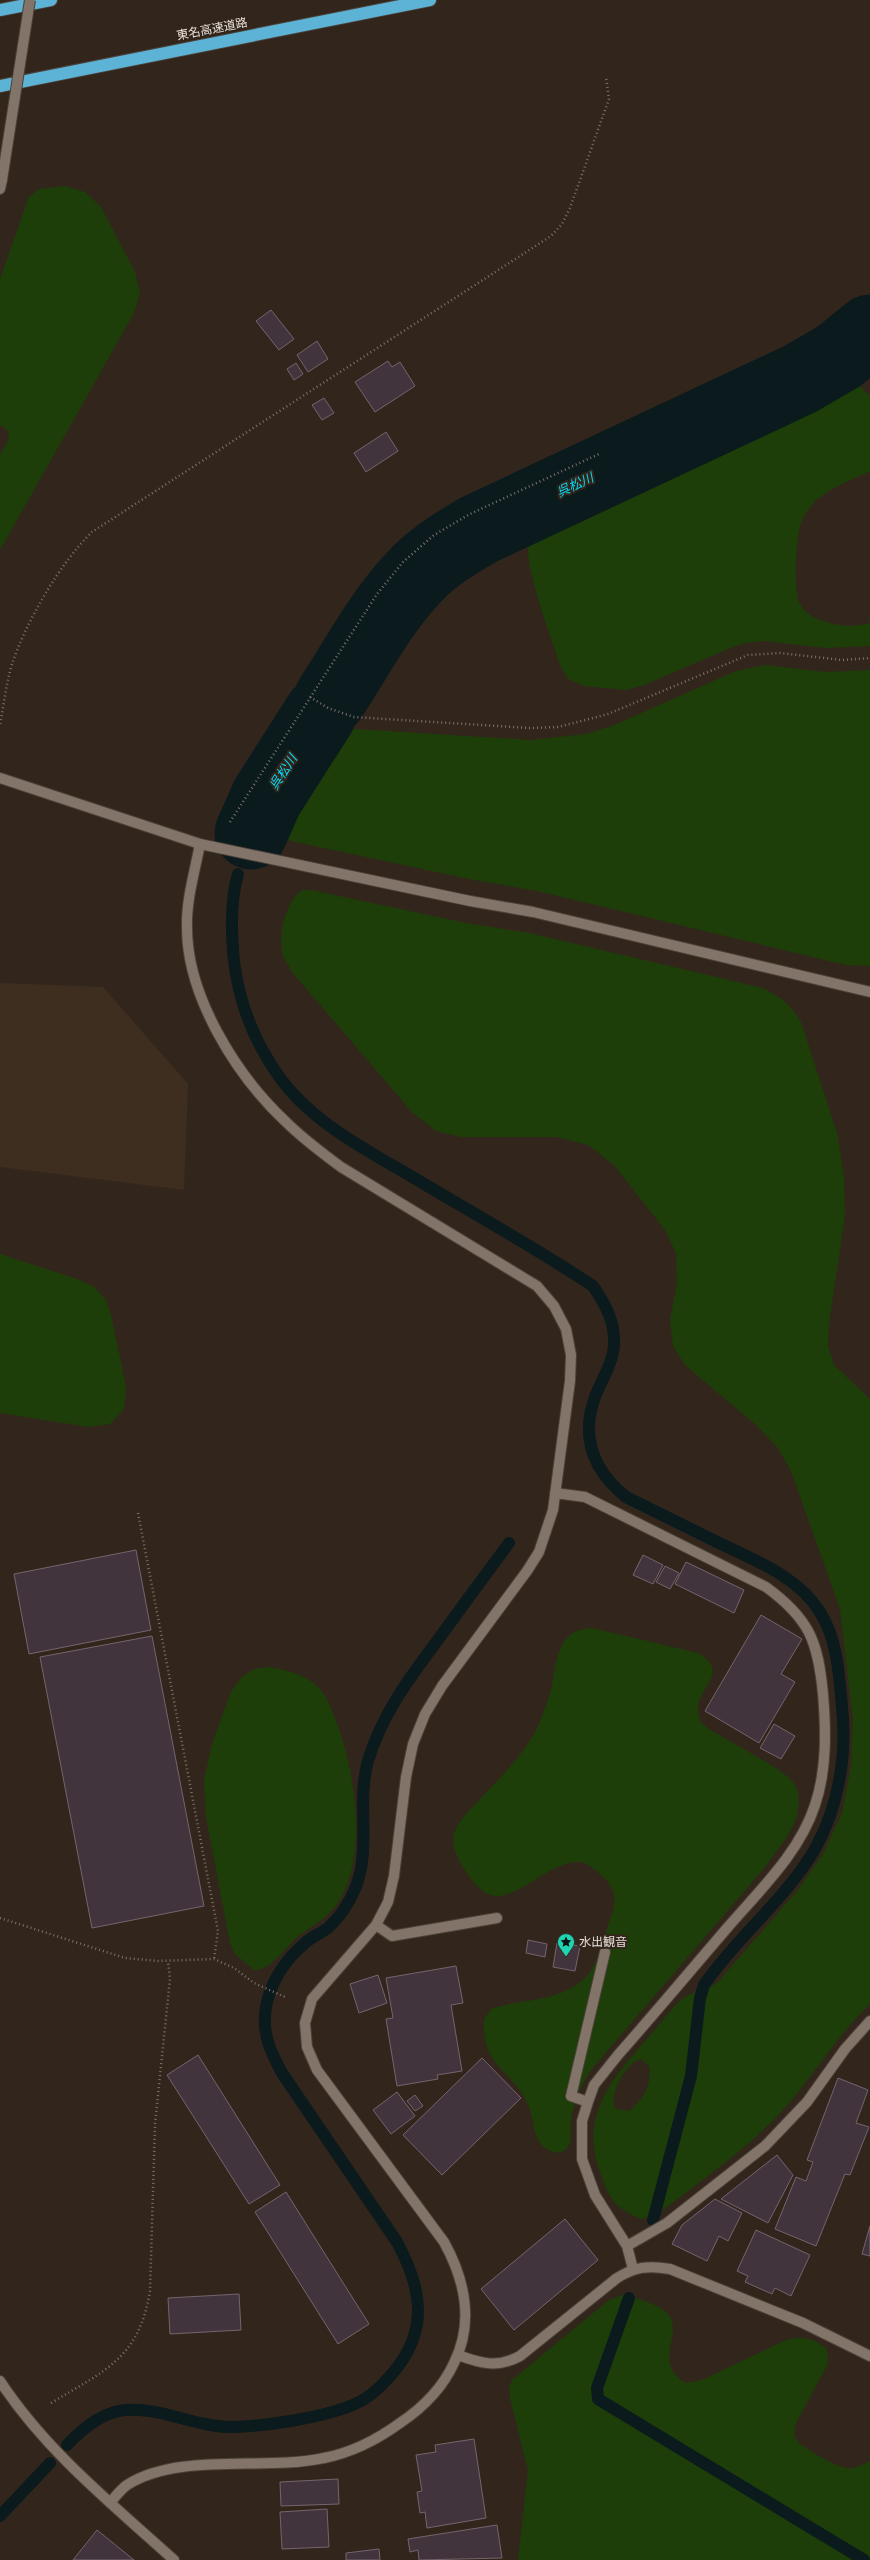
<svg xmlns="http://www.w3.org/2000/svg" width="870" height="2560" viewBox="0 0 870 2560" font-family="Helvetica,'Noto Sans JP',sans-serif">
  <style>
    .built { fill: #3e2e20 }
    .green { fill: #1d3e08; fill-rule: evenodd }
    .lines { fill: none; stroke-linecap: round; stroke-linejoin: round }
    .stream { stroke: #0a1a1d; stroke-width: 12 }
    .river { stroke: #0a1a1d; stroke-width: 73 }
    .building { fill: #42343c; stroke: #75646e }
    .minor-casing { stroke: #4b4139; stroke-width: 12 }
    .highway-casing { stroke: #4b4139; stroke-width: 14 }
    .path { stroke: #7c726a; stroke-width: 2.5; stroke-dasharray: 1 3; stroke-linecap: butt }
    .minor { stroke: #827468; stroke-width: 10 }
    .highway { stroke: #5db3d6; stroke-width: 12 }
    .minor-bridge-casing { stroke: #4b4139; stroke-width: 12; stroke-linecap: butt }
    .minor-bridge { stroke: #827468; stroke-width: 10 }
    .labels { text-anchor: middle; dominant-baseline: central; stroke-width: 4; stroke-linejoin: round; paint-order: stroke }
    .street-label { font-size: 12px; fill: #e9e1db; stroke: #32261c }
    .poi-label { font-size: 12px; fill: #e9e1db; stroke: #32261c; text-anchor: start }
    .water-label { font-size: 13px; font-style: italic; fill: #02dbf7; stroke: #32261c }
  </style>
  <rect width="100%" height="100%" fill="#32261c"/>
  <path class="built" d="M0,983L103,987L188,1084L184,1190L0,1167Z"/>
  <path class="green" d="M64,186L85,192L101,207L135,272L140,292L134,313L0,550V455L8,440L9,431L0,425V279L29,197L39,189Z
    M840,378L853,380L870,396V471C852,480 825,489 812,505C809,509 804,515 802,520C796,535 793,586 799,602C808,624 851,630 870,623V646L826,648L764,641L745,643L728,649L644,685L626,690L584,686L568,679L560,665C551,637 525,569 528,543C530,529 542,521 552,513L807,393L826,382Z
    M765,665L825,672L870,670V966L846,965L537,891L474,880L291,841C282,837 277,834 275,824C271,809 313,751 325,741C334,733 345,731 356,729L531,740L586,734L612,726L736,671Z
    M302,890H311L466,923L529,933L763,988C781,997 791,1005 801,1022L837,1133L844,1176L845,1216L829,1323L828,1346L834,1365L870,1399V2004C836,2036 814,2076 783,2110C747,2149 702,2180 660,2212L642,2219C615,2209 609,2198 600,2172C578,2112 616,2075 652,2033C662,2022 672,2006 685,1997C696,1990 707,1991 718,1982L797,1891L823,1854L842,1813L851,1766L853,1719L840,1609L791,1471L778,1448L756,1425L685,1365L673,1346L670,1320L677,1283L676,1253L665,1230L614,1165L588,1145L557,1137H461L436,1131L412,1112L292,972C290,967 285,961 283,956C278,935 285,902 302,890ZM641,2059L649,2066C652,2086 644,2099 629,2111L616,2109C607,2097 626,2062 641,2059Z
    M0,1254L77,1279L93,1286L106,1300L111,1315L126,1387L124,1409L110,1424L89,1427L0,1413Z
    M592,1628L698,1653C732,1673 697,1687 698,1710C698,1714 700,1719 701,1723C719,1738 787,1769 795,1785C800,1793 799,1806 797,1815C792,1834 776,1851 765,1867L590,2071C581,2086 573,2104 571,2121C570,2130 573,2145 565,2150C561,2154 556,2153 551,2151C530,2142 536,2120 527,2102C509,2067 482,2067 484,2019L491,2009C524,1998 555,2003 583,1980C598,1967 604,1937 610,1919C616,1904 617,1891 605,1879C599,1873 589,1863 580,1862C550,1861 526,1894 497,1896C480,1896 466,1873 459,1860C455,1852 451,1841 455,1831C460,1818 473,1807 482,1797C501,1777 522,1756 535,1732C541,1720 546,1706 550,1694C555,1677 554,1651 568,1637C574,1630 583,1629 592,1628Z
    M268,1667C287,1670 304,1674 318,1687C326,1694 330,1706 334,1716C354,1764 368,1850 341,1898C330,1918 310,1926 294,1940C283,1951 270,1970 254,1970L234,1953L230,1943L206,1817L204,1780L212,1744L231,1692L241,1678L254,1669Z
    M625,2294C637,2299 657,2303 667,2313C686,2333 650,2362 686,2383L702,2380L786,2340C802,2336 814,2338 827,2349L828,2364L797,2421C795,2427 793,2433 796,2439C800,2447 836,2466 846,2468C854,2469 863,2465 870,2461V2560H518L528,2470L510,2398L509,2388L512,2380L609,2300Z"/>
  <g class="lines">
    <path class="stream" d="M238,874C230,901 231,932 234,961C239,1002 254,1041 278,1075C309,1120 363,1148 409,1175C471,1212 534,1247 593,1286C606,1305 615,1322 614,1345C613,1363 601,1381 595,1397C580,1438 594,1471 626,1497C656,1512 687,1527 717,1542C754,1560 798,1576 820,1612C838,1641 839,1675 842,1707C847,1755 839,1806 815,1849C785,1900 737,1937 704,1985L700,1998L691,2076L653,2220
      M629,2298L597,2388L598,2399L864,2560
      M67,2445C82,2429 102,2412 125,2410C161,2407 195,2427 232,2427C267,2426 321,2418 353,2405C368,2399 381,2387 391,2375C429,2332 423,2290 397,2242L282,2073C278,2065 273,2056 270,2048C255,2009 275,1969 304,1944C311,1937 322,1933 329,1927C341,1916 349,1903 355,1889C372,1849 356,1803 368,1761C382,1713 411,1676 440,1637C463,1605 486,1574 509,1543
      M0,2516L50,2463"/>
    <path class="river" d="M330,699C357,658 381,611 416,575C434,556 456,543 478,530L800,379L838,357L870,331
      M251,833L267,797L320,714"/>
  </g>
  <path class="building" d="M271,310L294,339L279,350L256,321Z
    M317,341L328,359L308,372L297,355Z
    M388,361L392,367L400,362L415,386L375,412L355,382Z
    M296,363L303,374L294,380L287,369Z
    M324,398L334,413L322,420L312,405Z
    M386,432L398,451L366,472L354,453Z
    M136,1550L151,1630L29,1654L14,1574Z
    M643,1555L663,1565L653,1584L633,1575Z
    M686,1562L744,1590L734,1613L675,1584Z
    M665,1566L679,1573L670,1589L656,1582Z
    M761,1615L802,1639L781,1674L795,1682L759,1743L705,1711Z
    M152,1636L204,1906L92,1928L40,1657Z
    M774,1724L795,1736L781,1759L760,1748Z
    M528,1940L547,1944L545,1957L526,1953Z
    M557,1943L580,1946L575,1971L553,1967Z
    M456,1966L463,2003L451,2005L462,2071L437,2075L438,2079L397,2086L386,2019L393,2018L386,1978Z
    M378,1975L387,2003L359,2013L350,1984Z
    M198,2055L280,2185L249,2204L167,2075Z
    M482,2058L521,2098L442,2175L403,2135Z
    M838,2078L868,2090L856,2123L869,2127L850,2175L845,2174L816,2246L775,2229L796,2177L806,2181L813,2162L807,2160Z
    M397,2092L415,2116L391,2134L373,2110Z
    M415,2095L423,2106L415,2111L407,2101Z
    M777,2155L793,2175L768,2223L721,2199Z
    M286,2192L369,2324L338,2344L255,2212Z
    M715,2199L742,2213L728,2241L719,2236L707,2261L672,2244L682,2225Z
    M565,2219L598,2260L514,2330L481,2289Z
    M870,2226V2256L862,2254Z
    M756,2230L810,2255L791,2296L775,2288L772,2294L745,2282L748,2276L737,2271Z
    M239,2294L241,2330L170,2334L168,2298Z
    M474,2439L486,2518L427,2528L425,2512L420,2513L417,2492L422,2491L416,2455L436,2452L435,2445Z
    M338,2479L339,2504L281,2506L280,2482Z
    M327,2509L329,2547L282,2549L280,2512Z
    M497,2525L502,2558L419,2560L418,2550L410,2552L408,2539Z
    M97,2530L134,2560H73Z
    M379,2549L380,2560H346V2553Z"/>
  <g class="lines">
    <g class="minor-casing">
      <path id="minor" d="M0,189L2,180
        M0,778L200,844L470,901L533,912L870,992
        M555,1493L585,1497L766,1587C810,1619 818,1642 823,1694C826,1730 827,1770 815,1805C800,1852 760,1890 728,1927C691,1970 655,2013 618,2055L594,2085L588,2102L582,2121V2159L595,2195L627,2246L633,2269
        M376,1925L392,1936L497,1918
        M588,2102L571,2096L605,1952
        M627,2246L667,2223L765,2146L807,2102L845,2049L870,2021
        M458,2355C482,2364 498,2368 520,2356L617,2278C635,2267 648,2265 670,2269L803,2323L870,2356
        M0,2381C46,2451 112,2504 174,2560
        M110,2503C115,2497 121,2489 127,2485C179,2452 264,2471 324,2458C350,2453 378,2439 400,2423C424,2407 442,2389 454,2363C474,2323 465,2280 444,2242L317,2070L307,2047L305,2023L312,1999L376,1925L388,1902L394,1876L406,1777L413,1744L425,1714L442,1686L527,1571L539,1552L553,1510L570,1381L571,1355L566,1329L554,1306L537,1286L341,1167C322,1153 302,1138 285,1121C236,1075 187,996 187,928C186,900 195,871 200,844"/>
    </g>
    <g class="highway-casing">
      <path id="highway" d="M0,10L51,0
        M0,86L430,0"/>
    </g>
    <path class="path" d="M310,697L328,708L354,717L531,728L558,727L608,714L748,655L780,653L842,660L870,658
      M0,724C4,704 6,684 12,664C26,622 60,563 92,532L551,236L562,224L570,208L609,99L606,77
      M230,822L377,594L403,562L434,535L470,514L601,453
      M138,1513L218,1931L214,1959
      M0,1918L125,1958L158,1961L214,1959L234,1968L254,1983L285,1997
      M51,2403C104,2371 139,2359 150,2291L155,2124L170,1979L168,1961"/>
    <use href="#minor" class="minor"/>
    <use href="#highway" class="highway"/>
    <g class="minor-bridge-casing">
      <path id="minor-bridge" d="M2,180L30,0"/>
    </g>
    <use href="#minor-bridge" class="minor-bridge"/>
  </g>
  <defs>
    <g id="sight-pin" transform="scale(0.9)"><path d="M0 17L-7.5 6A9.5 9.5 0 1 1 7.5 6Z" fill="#1dd5b1" stroke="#32261c"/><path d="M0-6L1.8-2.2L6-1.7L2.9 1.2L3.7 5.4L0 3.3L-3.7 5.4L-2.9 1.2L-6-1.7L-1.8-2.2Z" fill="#111"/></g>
  </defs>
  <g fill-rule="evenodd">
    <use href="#sight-pin" x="566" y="1942"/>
  </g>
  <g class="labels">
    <g class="street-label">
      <text transform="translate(212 29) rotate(-11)">東名高速道路</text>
    </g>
    <g class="poi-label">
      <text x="579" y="1942">水出観音</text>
    </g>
    <g class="water-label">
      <text transform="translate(575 485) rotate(-25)">呉松川</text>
      <text transform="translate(283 772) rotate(-57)">呉松川</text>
    </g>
  </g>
</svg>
